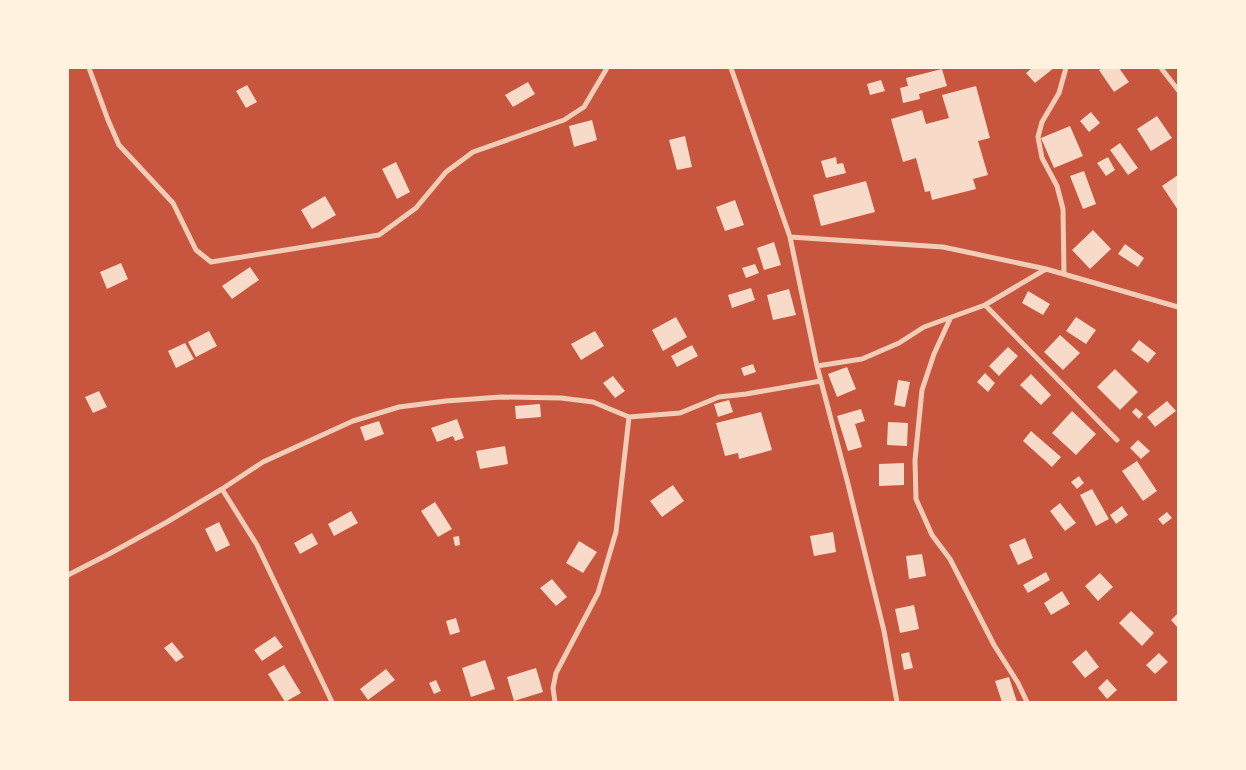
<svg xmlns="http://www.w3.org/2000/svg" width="1246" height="770" viewBox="0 0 1246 770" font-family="'IBM Plex Serif',serif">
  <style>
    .building { fill: #f7dbc8 }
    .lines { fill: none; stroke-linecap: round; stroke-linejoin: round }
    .minor { stroke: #f1ccb7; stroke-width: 5 }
  </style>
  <rect width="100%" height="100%" fill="#c8553d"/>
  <path class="building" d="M1032,68H1054L1035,83L1026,73Z
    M1103,68H1119L1129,82L1114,92L1099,70Z
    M942,69L947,86L919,94L920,99L903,103L900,88L908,86L906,78Z
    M881,80L885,91L870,95L867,84Z
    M528,82L535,94L513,107L505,95Z
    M247,85L257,102L246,108L236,91Z
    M976,86L990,138L978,141L988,175L973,179L976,189L932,200L930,191L925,192L916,158L903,162L891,119L922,110L926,124L949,118L942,95Z
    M1091,112L1100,123L1089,132L1080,121Z
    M1157,116L1172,138L1151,151L1137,129Z
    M592,120L597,140L574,147L569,126Z
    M1070,126L1083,156L1054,168L1041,138Z
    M685,136L692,167L677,170L669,140Z
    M1120,143L1138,168L1128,175L1110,150Z
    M836,157L837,164L843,163L846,173L826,178L821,161Z
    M1108,157L1115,170L1106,176L1097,163Z
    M396,162L410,192L397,199L382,169Z
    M1084,171L1096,204L1083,209L1070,176Z
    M1178,175V210L1162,186Z
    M866,181L875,212L821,226L813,195Z
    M325,196L336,215L312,229L301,210Z
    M735,200L744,225L725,231L716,207Z
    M1093,230L1111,249L1090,269L1072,250Z
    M774,242L781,265L764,270L757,248Z
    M1125,244L1144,258L1138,267L1118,254Z
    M121,263L128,279L107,289L100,272Z
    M755,264L759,273L746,278L742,268Z
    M250,267L259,280L232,299L222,286Z
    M751,288L755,300L732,308L728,295Z
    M789,289L796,315L773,320L767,295Z
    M1028,291L1050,304L1043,315L1022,303Z
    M676,317L687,337L663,351L652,330Z
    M1076,317L1096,330L1086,344L1066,331Z
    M209,331L217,346L196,357L188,342Z
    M595,331L604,346L581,360L571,344Z
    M1060,335L1080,353L1063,370L1044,352Z
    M1139,340L1156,353L1148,363L1131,350Z
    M185,343L194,359L176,368L168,351Z
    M692,345L698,356L677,367L671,356Z
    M1008,347L1018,356L999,376L989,366Z
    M753,364L756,372L744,376L741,368Z
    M847,367L856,389L837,397L828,374Z
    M1115,369L1138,392L1120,410L1097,387Z
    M985,373L995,383L988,392L977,382Z
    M1031,374L1051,395L1041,405L1020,385Z
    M613,376L625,391L615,398L603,383Z
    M898,380L910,382L905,407L894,405Z
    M99,391L107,407L93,413L85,397Z
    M729,400L733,412L718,417L714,404Z
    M1167,401L1176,411L1155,427L1147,417Z
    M540,404L541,417L516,419L515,406Z
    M1136,408L1143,414L1139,419L1132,412Z
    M861,409L865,421L855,424L862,447L848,451L837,416Z
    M1072,411L1096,434L1076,455L1052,433Z
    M761,412L772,450L739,459L738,453L725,456L716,423Z
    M457,419L464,438L455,441L453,436L437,442L431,428Z
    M379,421L384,434L365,441L360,427Z
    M888,422L908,423L907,446L887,445Z
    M1031,431L1061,457L1052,467L1023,441Z
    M1138,440L1150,451L1141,459L1130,448Z
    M505,446L508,464L480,469L476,451Z
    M1137,461L1157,491L1143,501L1122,471Z
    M904,463V485L879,486V464Z
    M1079,476L1084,483L1077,489L1071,482Z
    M673,485L684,501L662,517L650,501Z
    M1092,489L1109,519L1096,526L1080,495Z
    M435,502L452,529L438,537L421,511Z
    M1060,503L1076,523L1065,531L1050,511Z
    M1122,506L1128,515L1116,524L1110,515Z
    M351,511L358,523L334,536L328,524Z
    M1167,512L1172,518L1163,525L1158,519Z
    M219,522L230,545L216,552L205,529Z
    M833,532L836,552L814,556L810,536Z
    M312,533L318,544L300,554L294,543Z
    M459,536L460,545L455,546L453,537Z
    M1025,538L1033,558L1018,565L1009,545Z
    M579,541L597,552L583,573L566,563Z
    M922,554L926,576L909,579L906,556Z
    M1046,572L1050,580L1028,593L1023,585Z
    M1100,573L1113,587L1098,601L1085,586Z
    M552,579L567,597L556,606L540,588Z
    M1062,591L1070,604L1051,615L1044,603Z
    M914,605L919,629L900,633L895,609Z
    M1131,611L1154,633L1142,646L1119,623Z
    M1178,613V628L1171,620Z
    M456,618L460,632L450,635L446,621Z
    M275,636L283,647L262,661L254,650Z
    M172,642L184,657L176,662L164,648Z
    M1086,650L1099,667L1085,678L1072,662Z
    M909,652L913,668L904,670L901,654Z
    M1159,653L1168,662L1155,674L1146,665Z
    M485,660L495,689L471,697L462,668Z
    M284,665L301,693L285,702L268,674Z
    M536,668L543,692L514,701L507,677Z
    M386,669L395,680L368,700L360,689Z
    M1009,677L1017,702H1002L995,681Z
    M1107,679L1117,690L1107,699L1098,688Z
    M436,680L441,691L434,694L429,683Z"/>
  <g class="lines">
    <path class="minor" d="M89,68L108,120L119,145L173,203L196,250L211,262L379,235L416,208L446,172L473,152L564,120L584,107L607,68
      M731,68L790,237L817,366L848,484L884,631L897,702
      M1161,68L1178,90
      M790,237L943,247L1046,269L1178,307
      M1064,273L1063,209L1057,186L1042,158L1038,137L1042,122L1059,93L1066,68
      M985,305L1117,440
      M950,319L934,354L922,390L915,460L916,499L932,535L950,559L994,645L1018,683L1027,702
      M817,366L862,359L899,343L924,327L985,305L1046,269
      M222,489L257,545L332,702
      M68,575L109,554L167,522L222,489L263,462L353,421L399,407L446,401L501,397L561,398L593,402L629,417L680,413L719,397L746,394L821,381
      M555,702L553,688L556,673L598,593L616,532L629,417"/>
  </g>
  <rect width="1246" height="770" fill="none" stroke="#fff3e0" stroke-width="138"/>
</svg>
